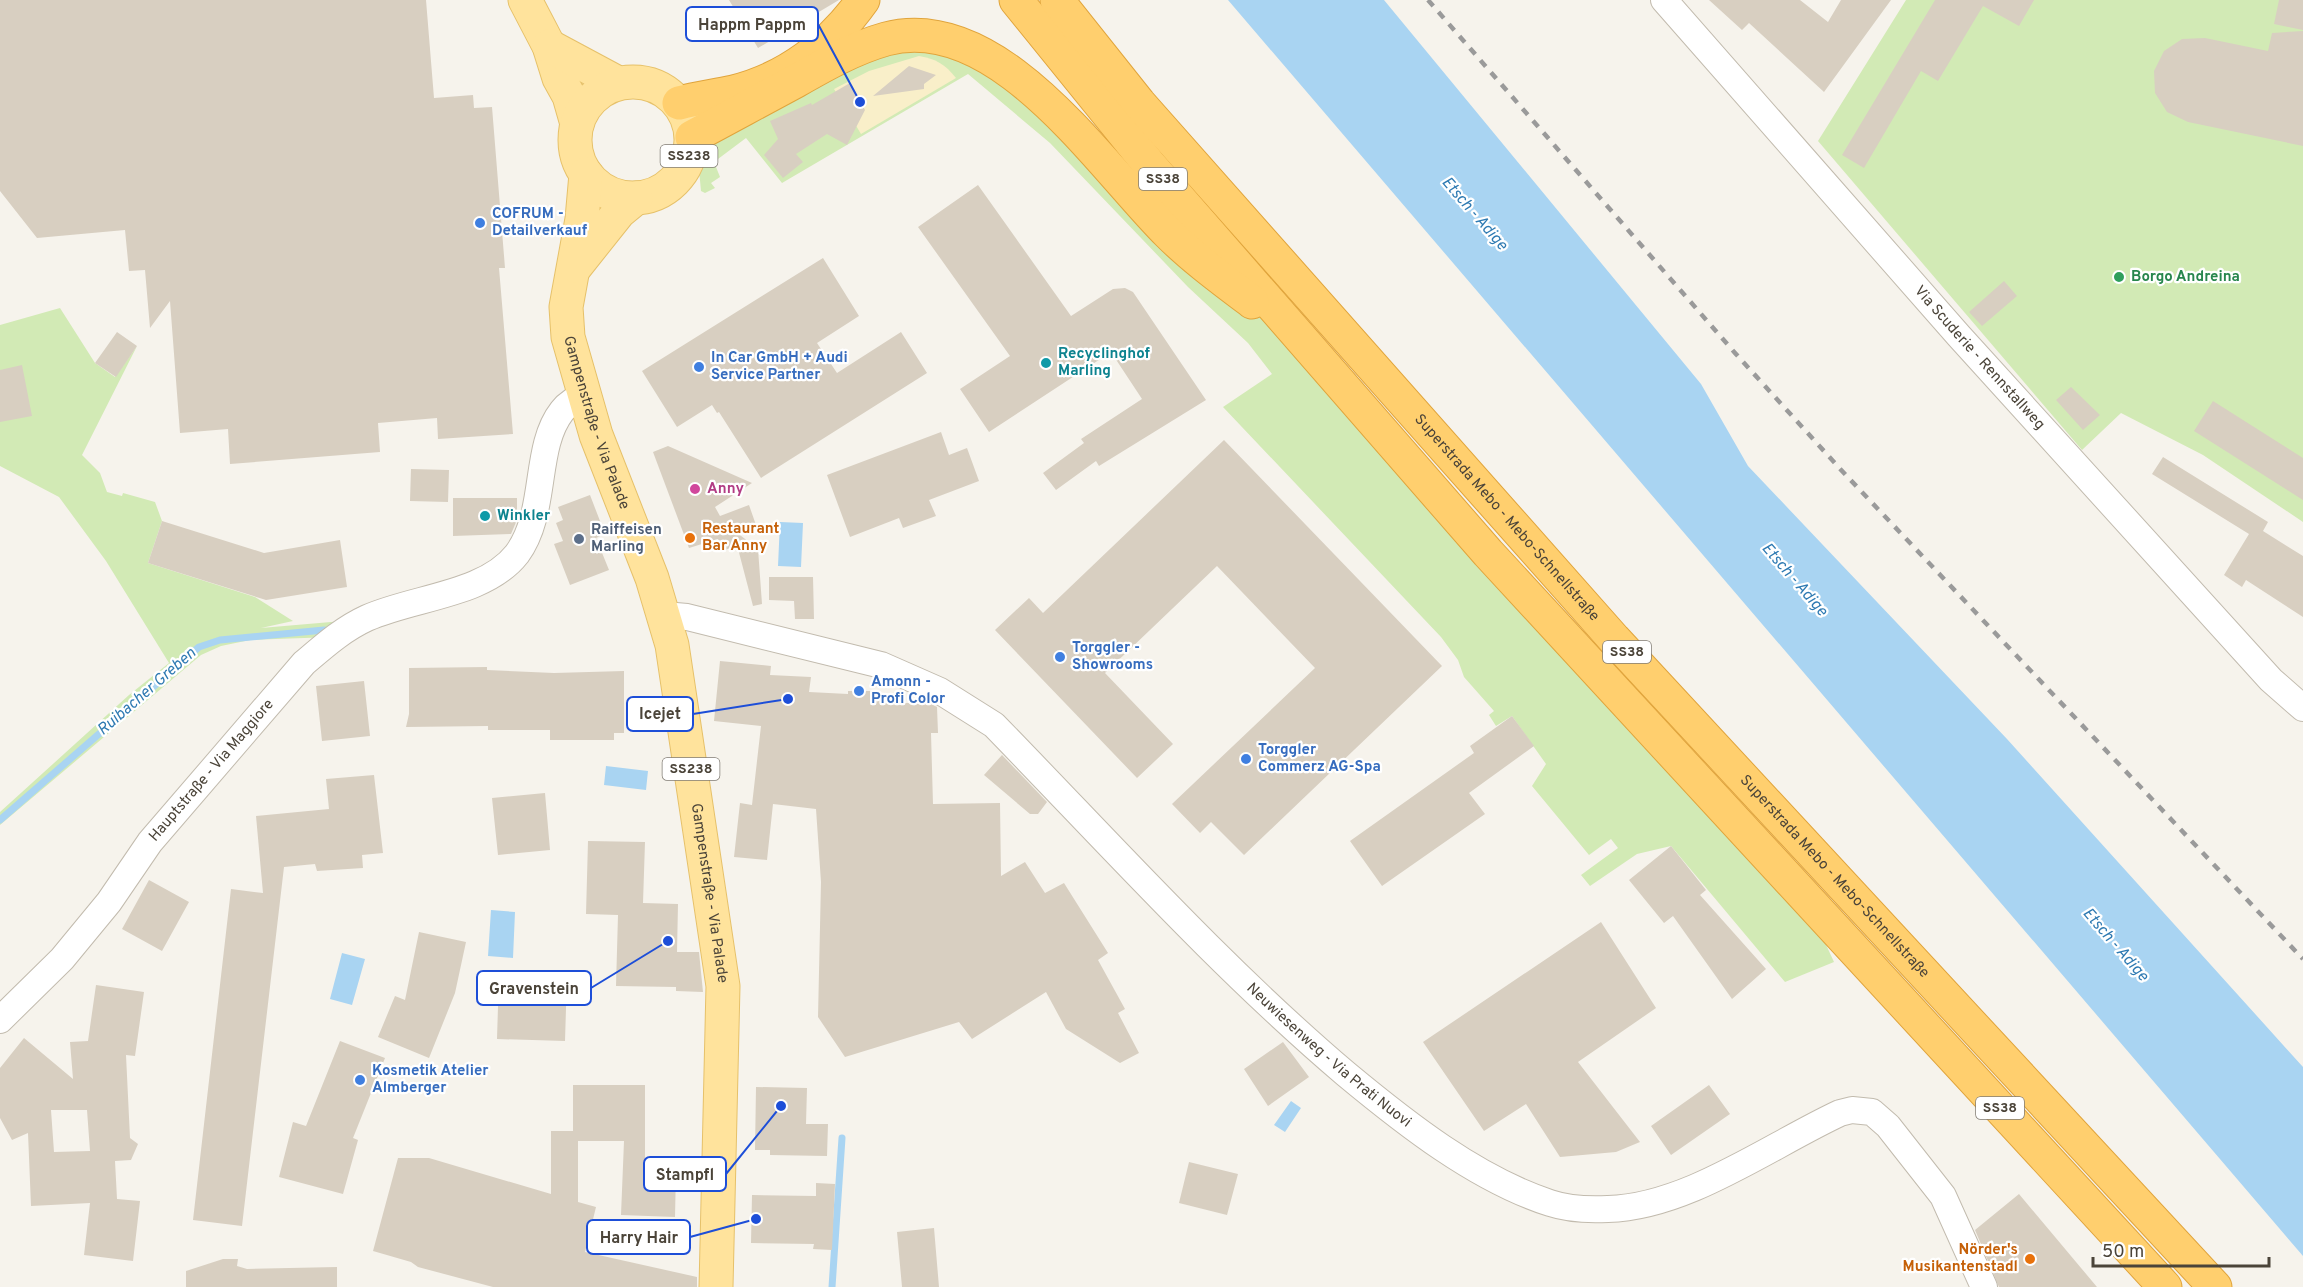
<svg xmlns="http://www.w3.org/2000/svg" width="2303" height="1287" viewBox="0 0 2303 1287" font-family="Overpass,sans-serif">
  <style>
    .green { fill: #d2eab5 }
    .sand { fill: #f9efc9 }
    .water { fill: #a9d4f2 }
    .lines { fill: none; stroke-linecap: round; stroke-linejoin: round }
    .stream { stroke: #a9d4f2; stroke-width: 7 }
    .building { fill: #d8cfc1; fill-rule: evenodd }
    .minor-casing { stroke: #c2bbae; stroke-width: 28 }
    .major-casing { stroke: #e6c16a; stroke-width: 35 }
    .highway-casing { stroke: #e0a43c; stroke-width: 35 }
    .minor { stroke: #fff; stroke-width: 26 }
    .major { stroke: #ffe39c; stroke-width: 33 }
    .highway { stroke: #ffcf6e; stroke-width: 33 }
    .rail { stroke: #9a9a9a; stroke-width: 4.5; stroke-dasharray: 8 8; stroke-linecap: butt }
    .shop-dot { fill: #3f7fe0; stroke: #fff; stroke-width: 2 }
    .leisure-dot { fill: #2e9e5b; stroke: #fff; stroke-width: 2 }
    .culture-dot { fill: #0f9aa8; stroke: #fff; stroke-width: 2 }
    .hotel-dot { fill: #d1479c; stroke: #fff; stroke-width: 2 }
    .food-dot { fill: #e8710a; stroke: #fff; stroke-width: 2 }
    .service-dot { fill: #5c6f8a; stroke: #fff; stroke-width: 2 }
    .labels { text-anchor: middle; dominant-baseline: central; stroke-width: 4.5; stroke-linejoin: round; paint-order: stroke }
    .shield { fill: #fff; stroke: #817c74; stroke-width: 1.5 }
    .shield-label { font-size: 14px; font-weight: bold; fill: #4b4439 }
    .shop-label { font-size: 15px; font-weight: bold; fill: #366cbe; stroke: #fff; text-anchor: start }
    .leisure-label { font-size: 15px; font-weight: bold; fill: #27864d; stroke: #fff; text-anchor: start }
    .culture-label { font-size: 15px; font-weight: bold; fill: #0d838f; stroke: #fff; text-anchor: start }
    .street-label { font-size: 15px; fill: #4b4439; stroke: #fff }
    .hotel-label { font-size: 15px; font-weight: bold; fill: #b23c85; stroke: #fff; text-anchor: start }
    .food-label { font-size: 15px; font-weight: bold; fill: #c56008; stroke: #fff; text-anchor: start }
    .service-label { font-size: 15px; font-weight: bold; fill: #4e5e75; stroke: #fff; text-anchor: start }
    .water-label { font-size: 16px; font-style: italic; fill: #2e7ab2; stroke: #fff }
    .leader { fill: none; stroke: #1d4ed8; stroke-width: 2 }
    .callout-dot { fill: #1d4ed8; stroke: #fff; stroke-width: 2 }
    .callout { fill: #fff; stroke: #1d4ed8; stroke-width: 2 }
    .callout-label { font-size: 16px; text-anchor: middle; font-weight: bold; fill: #4b4439 }
  </style>
  <rect width="100%" height="100%" fill="#f6f3ec"/>
  <path class="green" d="M1906,0H2303V522L2203,455L2121,413L2082,450L1818,141Z
    M960,43L1316,352L1822,936L1834,962L1785,982L1671,846L1637,854L1590,886L1581,875L1618,848L1611,839L1589,855L1532,786L1546,764L1512,716L1496,726L1489,715L1494,711L1464,677L1458,660L1441,637L1223,407L1272,374L1248,343L1188,287L1050,143L968,74L782,183L746,138L714,162L720,177L711,183L715,188L705,193L701,191L699,170L704,152L722,137L833,61Z
    M60,308L95,363L115,377L137,346L82,455L100,473L107,492L122,496L123,493L155,502L162,521L148,563L255,597L293,621L261,628L366,619L333,637L250,640L221,646L201,655L0,825V812L129,695L169,663L106,561L59,497L0,466V325Z"/>
  <path class="sand" d="M919,56C936,59 945,64 956,78L861,134L834,89L869,71Z"/>
  <path class="water" d="M1228,0H1384L1701,384L1748,466L2007,739L2303,1067V1256Z
    M780,522L803,523L801,567L778,566Z
    M606,766L648,771L646,790L604,785Z
    M491,910L515,912L513,958L488,956Z
    M342,953L365,959L352,1005L330,999Z
    M1291,1101L1301,1108L1285,1132L1274,1125Z"/>
  <g class="lines">
    <path class="stream" d="M0,820L199,647L220,640L324,630
      M832,1287L842,1138"/>
  </g>
  <path class="building" d="M0,0H426L434,98L473,95L474,108L492,107L505,268H499L513,434L438,439L437,418L378,423L380,452L230,464L228,429L180,433L170,301L150,328L145,270L129,271L125,230L37,238L0,191Z
    M729,0H839L758,48Z
    M1709,0H1800L1828,22L1841,0H1891L1824,92L1749,23L1742,30Z
    M1935,0H2034L2019,26L1983,6L1938,81L1921,71L1864,168L1842,155Z
    M2279,0H2303V30L2274,24Z
    M2303,31V146L2188,122L2167,112L2155,93L2154,71L2164,51L2182,39L2205,38L2268,51L2272,33Z
    M909,66L936,75L924,84V89L873,96Z
    M850,83L865,110L847,145L827,134L796,154L803,162L783,178L764,155L778,139L770,121L811,103L812,105Z
    M978,185L1071,316L1113,289L1125,288L1133,292L1206,400L1099,466L1096,461L1056,490L1043,473L1084,443L1081,439L1142,399L1111,352L989,432L960,389L1010,356L918,227Z
    M823,258L859,316L817,343L837,373L901,332L927,373L761,478L719,412L717,413L712,405L677,427L642,371Z
    M2004,281L2017,296L1982,326L1969,312Z
    M117,332L137,346L116,377L95,363Z
    M22,365L32,416L0,422V370Z
    M2071,387L2100,415L2083,430L2056,400Z
    M2213,401L2303,458V500L2194,431Z
    M941,432L949,455L967,448L979,481L929,500L936,516L903,528L899,518L850,537L827,475Z
    M1224,440L1442,666L1244,855L1211,822L1200,833L1172,804L1315,668L1217,566L1105,673L1173,744L1137,778L995,630L1029,598L1043,613Z
    M668,446L752,483L715,507L720,516L749,505L756,525L736,532L758,549L762,604L753,606L737,545L723,551L718,539L689,548L653,452Z
    M2163,457L2268,522L2263,531L2303,556V617L2246,580L2242,587L2224,575L2249,534L2152,474Z
    M411,469L449,470L448,502L410,501Z
    M590,495L605,534L596,538L609,570L570,585L554,544L563,541L556,523L563,520L558,507Z
    M453,498H517V520L511,534L453,536Z
    M162,521L264,553L340,540L347,587L266,600L148,563Z
    M769,577H813L814,619H795L794,601L769,600Z
    M720,661L771,666L770,675L811,677L809,692L848,694V691H873V697H883V703H929L937,707L938,733H931L933,804L1000,803L1001,876L1025,862L1045,893L1064,883L1108,953L1098,960L1125,1009L1118,1013L1139,1053L1120,1063L1066,1029L1046,992L972,1039L959,1022L845,1057L818,1017L821,882L816,809L773,804L767,860L734,857L740,803L752,805L761,726L714,721Z
    M487,667V670L554,673L624,671V733H614V740H550V730H488V726L406,727L409,714V668Z
    M364,681L370,736L322,741L316,686Z
    M1512,716L1534,746L1469,793L1485,814L1382,886L1350,841L1474,753L1470,746Z
    M1002,755L1047,802L1038,814H1030L984,775Z
    M374,775L383,853L362,855L363,868L317,871L315,864L284,867L242,1226L193,1220L231,889L263,893L256,816L329,809L326,779Z
    M545,793L550,850L498,855L492,798Z
    M588,841L645,842L643,903L678,904L677,952H699L703,992L676,991V987L616,986L618,915L586,914Z
    M1671,846L1706,890L1700,895L1766,969L1732,999L1673,916L1664,923L1629,880Z
    M149,880L189,902L162,951L122,929Z
    M1601,922L1656,1008L1578,1062L1640,1142L1616,1152L1560,1157L1526,1104L1484,1131L1423,1042Z
    M419,932L466,942L455,993L429,1058L378,1037L395,996L405,1000Z
    M499,974L567,976L565,1041L497,1039Z
    M96,985L144,992L135,1056L126,1055L130,1138L138,1144L131,1160L115,1161L117,1199L140,1201L133,1261L84,1255L90,1203L31,1206L28,1133L12,1140L0,1118V1068L24,1038L73,1079L70,1042L88,1041ZM51,1110H87L90,1151L54,1152Z
    M340,1041L385,1058L353,1138L358,1140L343,1194L279,1177L293,1122L306,1126Z
    M1283,1042L1309,1077L1268,1106L1244,1069Z
    M573,1085H645V1168L676,1170L675,1217L621,1215L624,1141H578V1202L596,1207L585,1252L697,1277V1287H493L418,1267L411,1262L373,1251L398,1158H429L551,1194V1131H573Z
    M1709,1085L1730,1114L1671,1155L1651,1126Z
    M756,1087L807,1088L806,1124H828L827,1156L770,1155V1150H755Z
    M1189,1162L1238,1174L1227,1215L1179,1203Z
    M816,1183L835,1184L832,1250L813,1249L814,1244L751,1243L752,1195L816,1196Z
    M2019,1194L2097,1287H1999L1975,1230Z
    M934,1228L939,1287H902L897,1232Z
    M223,1259H238L237,1266L247,1269L337,1267V1287H186V1271Z"/>
  <g class="lines">
    <g class="minor-casing">
      <g id="minor">
        <path id="s1" d="M1664,0L1959,336L2271,680L2303,708"/>
        <path id="s2" d="M664,615L687,617L881,665L940,691L994,725C1109,843 1220,967 1346,1074C1405,1123 1476,1179 1550,1203C1568,1209 1589,1210 1608,1209C1687,1207 1769,1146 1840,1113L1852,1110L1872,1112L1888,1126L1943,1196L1984,1287"/>
        <path id="s3" d="M0,1020L62,959L109,902L150,842L304,663C324,646 343,629 367,618C414,597 485,595 517,554C548,512 533,448 562,411C568,403 576,399 584,395"/>
      </g>
    </g>
    <g class="major-casing">
      <g id="major">
        <path d="M525,0L549,46L559,78L569,96L577,124"/>
        <path d="M549,46L618,83"/>
        <circle cx="633" cy="140" r="58"/>
        <path id="s4" d="M586,174L582,219L566,307L568,337L596,435L652,578L672,645L723,986L716,1287"/>
        <path d="M576,266L619,212L636,198"/>
      </g>
    </g>
    <g class="highway-casing">
      <g id="highway">
        <path d="M1016,0L1148,163L1488,553L2165,1287"/>
        <path id="s5" d="M1057,0L1139,103L1614,639L2215,1287"/>
        <path d="M679,103C697,98 715,96 733,92C787,79 832,44 863,0"/>
        <path d="M692,137C727,118 761,100 796,81C824,65 854,48 886,39C998,9 1099,164 1168,233C1193,258 1223,280 1252,302"/>
      </g>
    </g>
    <use href="#minor" class="minor"/>
    <use href="#major" class="major"/>
    <use href="#highway" class="highway"/>
    <path class="rail" d="M1428,0L1735,353L1843,472L2303,959"/>
  </g>
  <g class="shop-dot">
    <circle cx="480" cy="223" r="6"/>
    <circle cx="699" cy="367" r="6"/>
    <circle cx="1060" cy="657" r="6"/>
    <circle cx="859" cy="691" r="6"/>
    <circle cx="1246" cy="759" r="6"/>
    <circle cx="360" cy="1080" r="6"/>
  </g>
  <circle class="leisure-dot" cx="2119" cy="277" r="6"/>
  <g class="culture-dot">
    <circle cx="1046" cy="363" r="6"/>
    <circle cx="485" cy="516" r="6"/>
  </g>
  <circle class="hotel-dot" cx="695" cy="489" r="6"/>
  <g class="food-dot">
    <circle cx="690" cy="538" r="6"/>
    <circle cx="2030" cy="1259" r="6"/>
  </g>
  <circle class="service-dot" cx="579" cy="539" r="6"/>
  <g class="labels">
    <g class="shield">
      <rect x="660.5" y="145" width="57" height="22" rx="4.5"/>
      <rect x="1139" y="168" width="48" height="22" rx="4.5"/>
      <rect x="1603" y="641" width="48" height="22" rx="4.5"/>
      <rect x="662.5" y="758" width="57" height="22" rx="4.5"/>
      <rect x="1976" y="1097" width="48" height="22" rx="4.5"/>
    </g>
    <g class="shield-label">
      <text x="689" y="156">SS238</text>
      <text x="1163" y="179">SS38</text>
      <text x="1627" y="652">SS38</text>
      <text x="691" y="769">SS238</text>
      <text x="2000" y="1108">SS38</text>
    </g>
    <g class="shop-label">
      <text x="492" y="214">COFRUM -<tspan x="492" dy="17">Detailverkauf</tspan></text>
      <text x="711" y="358">In Car GmbH + Audi<tspan x="711" dy="17">Service Partner</tspan></text>
      <text x="1072" y="648">Torggler -<tspan x="1072" dy="17">Showrooms</tspan></text>
      <text x="871" y="682">Amonn -<tspan x="871" dy="17">Profi Color</tspan></text>
      <text x="1258" y="750">Torggler<tspan x="1258" dy="17">Commerz AG-Spa</tspan></text>
      <text x="372" y="1071">Kosmetik Atelier<tspan x="372" dy="17">Almberger</tspan></text>
    </g>
    <g class="leisure-label">
      <text x="2131" y="277">Borgo Andreina</text>
    </g>
    <g class="culture-label">
      <text x="1058" y="354">Recyclinghof<tspan x="1058" dy="17">Marling</tspan></text>
      <text x="497" y="516">Winkler</text>
    </g>
    <g class="street-label">
      <text stroke="none"><textPath href="#s1" startOffset="477">Via Scuderie - Rennstallweg</textPath></text>
      <text stroke="none"><textPath href="#s4" startOffset="255">Gampenstraße - Via Palade</textPath></text>
      <text stroke="none"><textPath href="#s5" startOffset="686">Superstrada Mebo - Mebo-Schnellstraße</textPath></text>
      <text stroke="none"><textPath href="#s3" startOffset="328">Hauptstraße - Via Maggiore</textPath></text>
      <text stroke="none"><textPath href="#s5" startOffset="1172">Superstrada Mebo - Mebo-Schnellstraße</textPath></text>
      <text stroke="none"><textPath href="#s4" startOffset="741">Gampenstraße - Via Palade</textPath></text>
      <text stroke="none"><textPath href="#s2" startOffset="822">Neuwiesenweg - Via Prati Nuovi</textPath></text>
    </g>
    <g class="hotel-label">
      <text x="707" y="489">Anny</text>
    </g>
    <g class="food-label">
      <text x="702" y="529">Restaurant<tspan x="702" dy="17">Bar Anny</tspan></text>
      <text x="2018" y="1250" text-anchor="end">Nörder's<tspan x="2018" dy="17">Musikantenstadl</tspan></text>
    </g>
    <g class="service-label">
      <text x="591" y="530">Raiffeisen<tspan x="591" dy="17">Marling</tspan></text>
    </g>
    <g class="water-label">
      <text transform="translate(1474 214) rotate(49)">Etsch - Adige</text>
      <text transform="translate(1794 580) rotate(49)">Etsch - Adige</text>
      <text transform="translate(147 692) rotate(-41)">Ruibacher Greben</text>
      <text transform="translate(2115 945) rotate(49)">Etsch - Adige</text>
    </g>
  </g>
  <path class="leader" d="M860 102L818 24M788 699L693 714M668 941L591 988M781 1106L726 1174M756 1219L690 1237"/>
  <g class="callout-dot">
    <circle cx="860" cy="102" r="6"/>
    <circle cx="788" cy="699" r="6"/>
    <circle cx="668" cy="941" r="6"/>
    <circle cx="781" cy="1106" r="6"/>
    <circle cx="756" cy="1219" r="6"/>
  </g>
  <g class="callout">
    <rect x="686" y="7" width="132" height="34" rx="6"/>
    <rect x="627" y="697" width="66" height="34" rx="6"/>
    <rect x="477" y="971" width="114" height="34" rx="6"/>
    <rect x="644" y="1157" width="82" height="34" rx="6"/>
    <rect x="587" y="1220" width="103" height="34" rx="6"/>
  </g>
  <g class="callout-label">
    <text x="752" y="30">Happm Pappm</text>
    <text x="660" y="719">Icejet</text>
    <text x="534" y="994">Gravenstein</text>
    <text x="685" y="1180">Stampfl</text>
    <text x="639" y="1243">Harry Hair</text>
  </g>
  <path d="M2093 1257v9h176v-9" fill="none" stroke="#4b4439" stroke-width="3"/>
  <text x="2102" y="1257" font-size="18" fill="#4b4439" stroke="#ffffff" stroke-width="4.5" paint-order="stroke">50 m</text>
</svg>
